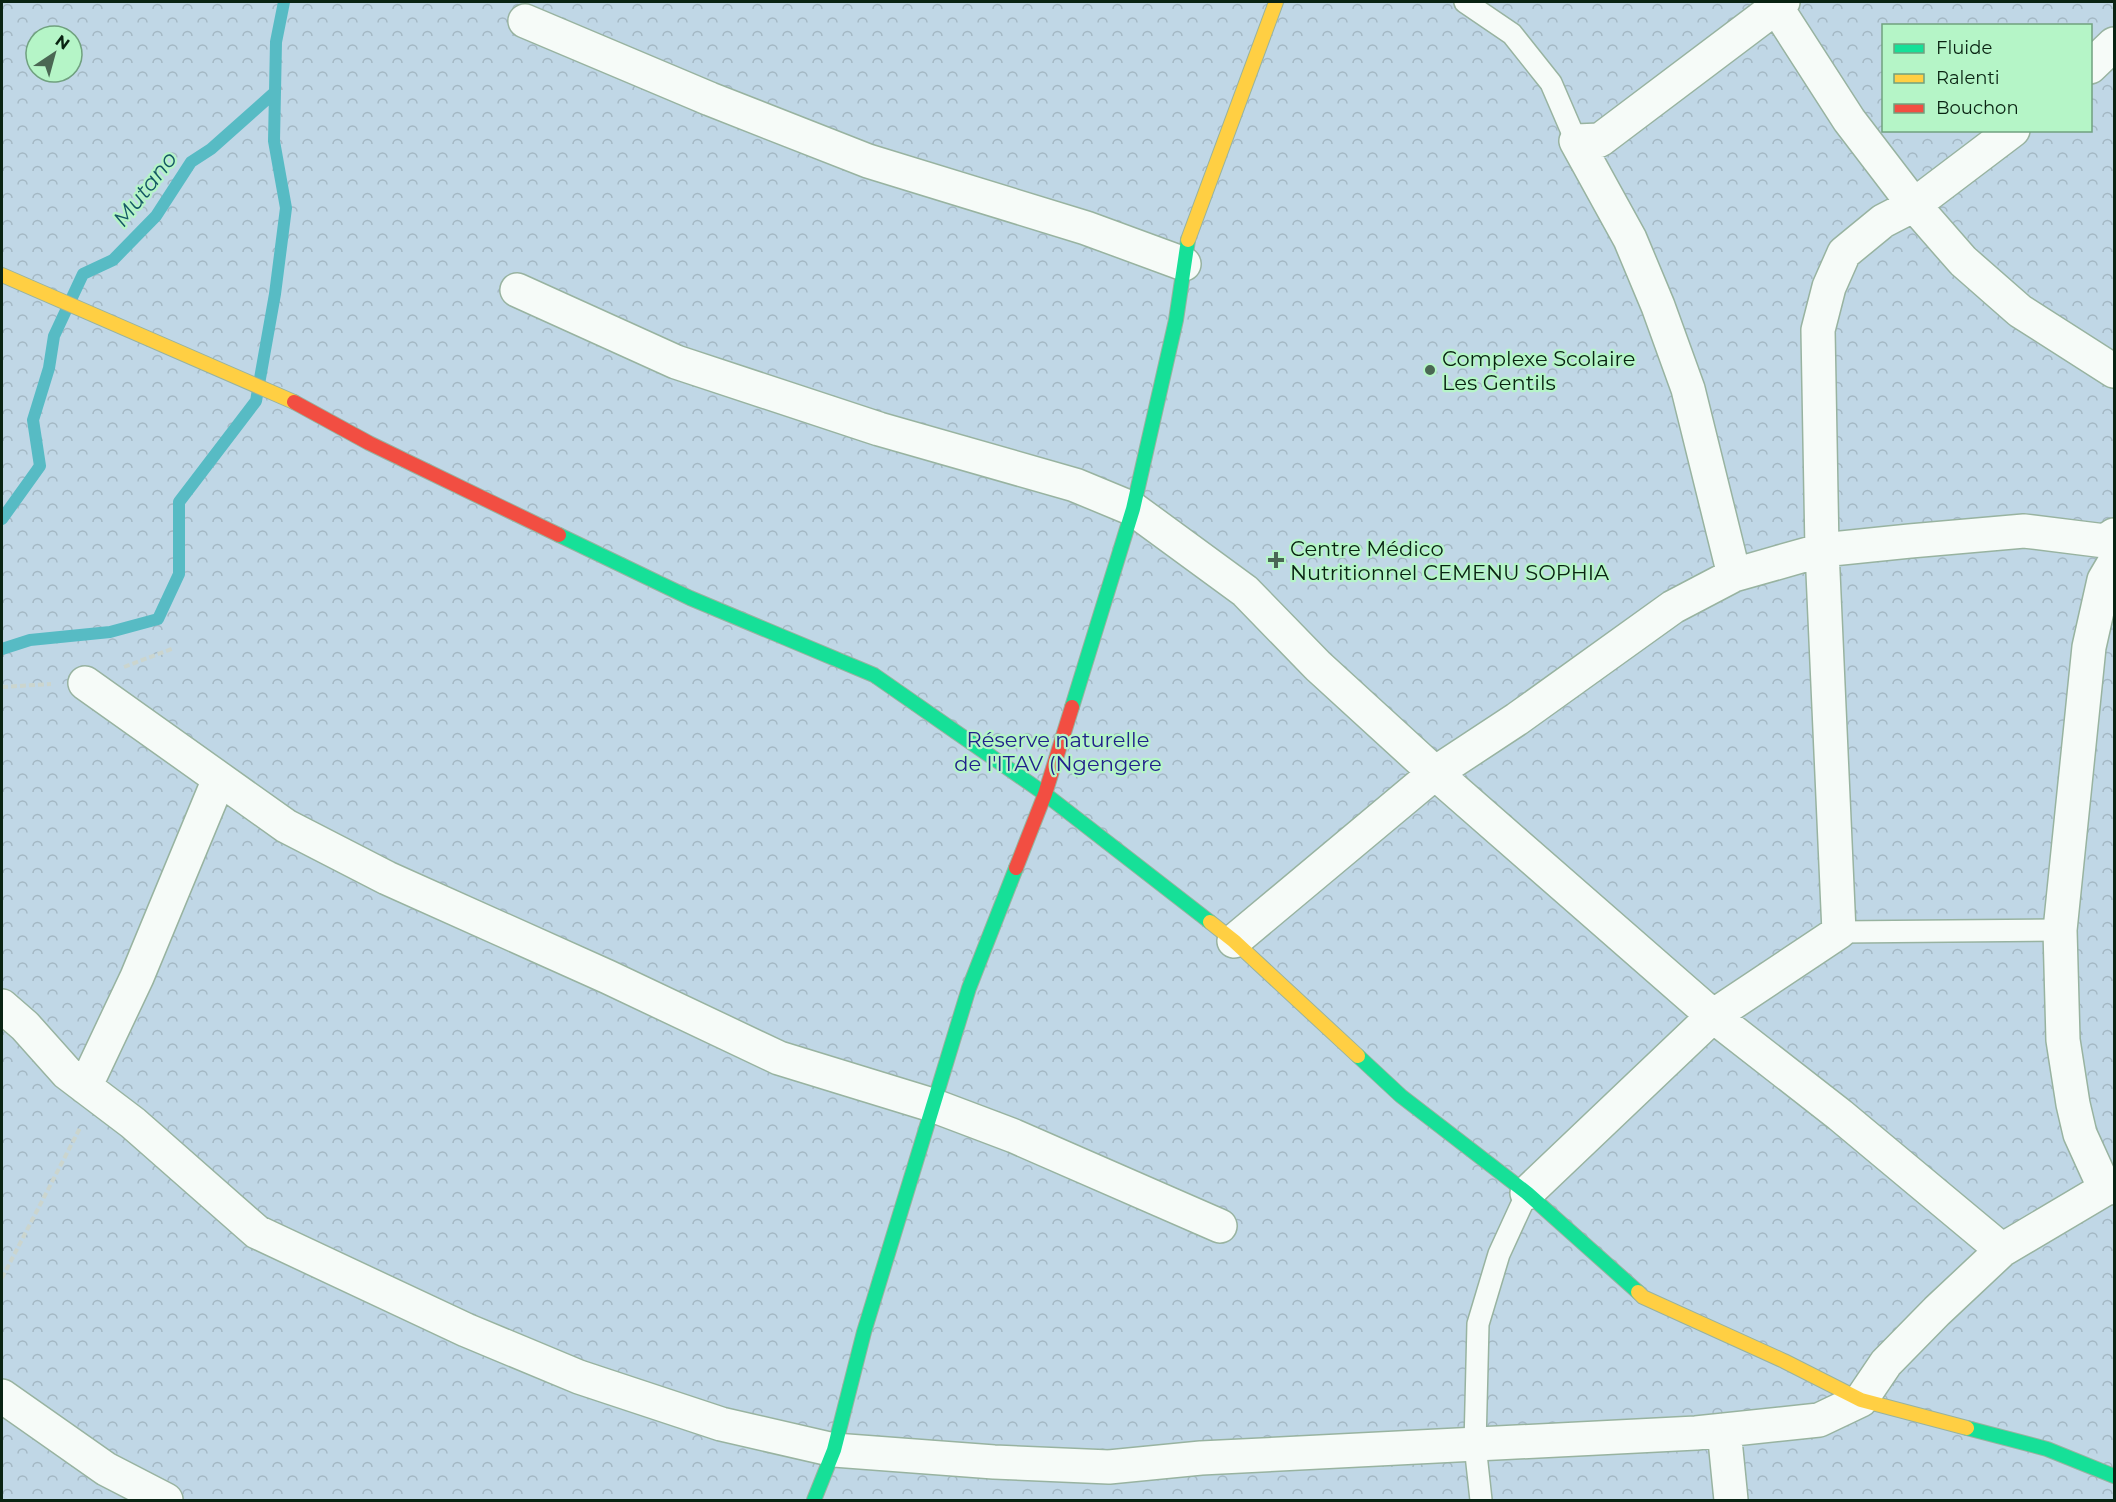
<svg xmlns="http://www.w3.org/2000/svg" width="2116" height="1502" viewBox="0 0 2116 1502" font-family="Montserrat,sans-serif">
  <style>
    .park { fill: url(#park-crowns); fill-rule: evenodd }
    .lines { fill: none; stroke-linecap: round; stroke-linejoin: round }
    .stream { stroke: #57bbc4; stroke-width: 12 }
    .lane-casing { stroke: #98b3a0; stroke-width: 24 }
    .street-casing { stroke: #98b3a0; stroke-width: 36 }
    .fast-casing { stroke: #98b3a0; stroke-width: 16 }
    .slow-casing { stroke: #98b3a0; stroke-width: 16 }
    .jam-casing { stroke: #98b3a0; stroke-width: 16 }
    .path { stroke: #cbd5ce; stroke-width: 4; stroke-dasharray: 6 3; stroke-linecap: butt }
    .lane { stroke: #f6fbf8; stroke-width: 21 }
    .street { stroke: #f6fbf8; stroke-width: 33 }
    .fast { stroke: #16e098; stroke-width: 14 }
    .slow { stroke: #ffcf43; stroke-width: 14 }
    .jam { stroke: #f24e42; stroke-width: 14 }
    .poi-dot { fill: #4a6753; stroke: #b5f5c7; stroke-width: 2 }
    .labels { text-anchor: middle; dominant-baseline: central; stroke-width: 4.5; stroke-linejoin: round; paint-order: stroke }
    .poi-label { font-size: 21px; fill: #092312; stroke: #b5f5c7; text-anchor: start }
    .park-label { font-size: 21px; fill: #21218b; stroke: #b5f5c7 }
    .water-label { font-size: 22px; font-style: italic; fill: #145864; stroke: #b5f5c7 }
  </style>
  <defs>
    <pattern id="park-crowns" width="20" height="18" patternUnits="userSpaceOnUse" patternTransform="scale(1.5)"><rect width="20" height="18" fill="#c0d7e6"/><path d="M2 6a3 3 0 1 1 6 0M12 15a3 3 0 1 1 6 0" fill="none" stroke="#a4b8c4"/></pattern>
  </defs>
  <rect width="100%" height="100%" fill="#c4e6cd"/>
  <path class="park" d="M2,2H2114V1500H2ZM1884,26H2090V130H1884ZM36,36H72V72H36Z"/>
  <g class="lines">
    <path class="stream" d="M2,519L40,466L33,420L49,368L54,336L83,274L113,260L156,216L191,162L211,149L275,92
      M2,649L30,640L110,632L158,619L179,574V502L256,401L275,294L286,208L274,141L276,42L284,2"/>
    <g class="lane-casing">
      <path id="lane" d="M1465,2L1512,34L1551,83L1576,141
        M1839,932L2060,930
        M1481,1500L1475,1445L1478,1324L1499,1254L1527,1193"/>
    </g>
    <g class="street-casing">
      <path id="street" d="M1773,2L1849,120L1914,205L1963,261L2020,311L2114,371
        M525,21L710,99L868,161L1086,228L1184,264
        M2090,67L2114,44
        M517,290L676,362L879,429L1075,485L1133,509L1245,591L1318,666L1435,773L1713,1016L1840,1115L2002,1250
        M1734,575L1688,389L1658,306L1630,239L1576,141L1600,140L1783,2
        M85,683L286,826L387,878L608,977L779,1058L932,1105L1014,1136L1220,1226
        M1234,941L1435,773L1517,719L1673,607L1734,575L1822,550L1910,541L2024,531L2105,541L2114,535
        M2,1006L25,1026L67,1073L133,1123L257,1232L466,1330L579,1377L721,1424L834,1450L994,1462L1109,1467L1201,1458L1696,1433L1819,1420L1861,1400L1886,1363L1937,1311L2002,1250L2105,1189L2114,1187
        M85,1087L137,977L219,779
        M2105,1189L2080,1134L2073,1104L2063,1040L2060,930L2089,647L2104,580L2114,563
        M1527,1193L1713,1016L1839,932L1822,550L1818,330L1829,287L1844,253L1883,221L1914,205L2013,130
        M2,1396L106,1469L166,1500
        M1724,1430L1731,1500"/>
    </g>
    <g class="fast-casing">
      <path id="fast" d="M559,535L690,598L874,675L1045,794L1210,922
        M1072,707L1133,509L1176,320L1188,240
        M1358,1056L1401,1096L1527,1193L1638,1292
        M1967,1428L2047,1449L2114,1476
        M814,1500L834,1450L864,1332L969,988L1016,868"/>
    </g>
    <g class="slow-casing">
      <path id="slow" d="M1188,240L1276,2
        M2,275L294,402
        M1210,922L1234,941L1358,1056
        M1638,1292L1643,1297L1784,1361L1861,1400L1967,1428"/>
    </g>
    <g class="jam-casing">
      <path id="jam" d="M294,402L369,443L559,535
        M1016,868L1045,794L1072,707"/>
    </g>
    <path class="path" d="M124,667L174,648
      M2,687L51,684
      M2,1278L80,1128"/>
    <use href="#lane" class="lane"/>
    <use href="#street" class="street"/>
    <use href="#fast" class="fast"/>
    <use href="#slow" class="slow"/>
    <use href="#jam" class="jam"/>
  </g>
  <g class="poi-dot">
    <circle cx="1430" cy="370" r="6"/>
    <path d="M1273 551h6v6h6v6h-6v6h-6v-6h-6v-6h6z"/>
  </g>
  <g class="labels">
    <g class="poi-label">
      <text x="1442" y="358">Complexe Scolaire<tspan x="1442" dy="24">Les Gentils</tspan></text>
      <text x="1290" y="548">Centre Médico<tspan x="1290" dy="24">Nutritionnel CEMENU SOPHIA</tspan></text>
    </g>
    <g class="park-label">
      <text x="1058" y="739">Réserve naturelle<tspan x="1058" dy="24">de l'ITAV (Ngengere</tspan></text>
    </g>
    <g class="water-label">
      <text transform="translate(145 189) rotate(-52)">Mutano</text>
    </g>
  </g>
  <rect width="2116" height="1502" fill="none" stroke="#092312" stroke-width="6"/>
  <rect x="1882" y="24" width="210" height="108" fill="#b5f5c7" stroke="#70a17f" stroke-width="1.5"/>
  <rect x="1894" y="44" width="30" height="9" fill="#16e098" stroke="#70a17f" stroke-width="1.5"/>
  <text x="1936" y="54" font-size="18" fill="#092312">Fluide</text>
  <rect x="1894" y="74" width="30" height="9" fill="#ffcf43" stroke="#70a17f" stroke-width="1.5"/>
  <text x="1936" y="84" font-size="18" fill="#092312">Ralenti</text>
  <rect x="1894" y="104" width="30" height="9" fill="#f24e42" stroke="#70a17f" stroke-width="1.5"/>
  <text x="1936" y="114" font-size="18" fill="#092312">Bouchon</text>
  <g transform="translate(54 54) rotate(36)"><circle r="28" fill="#b5f5c7" stroke="#70a17f" stroke-width="1.5"/>
  <path d="M0-4.5L10 22L0 15L-10 22Z" fill="#4a6753"/>
  <text y="-9" font-size="16" font-weight="bold" text-anchor="middle" fill="#092312">N</text>
  </g>
</svg>
